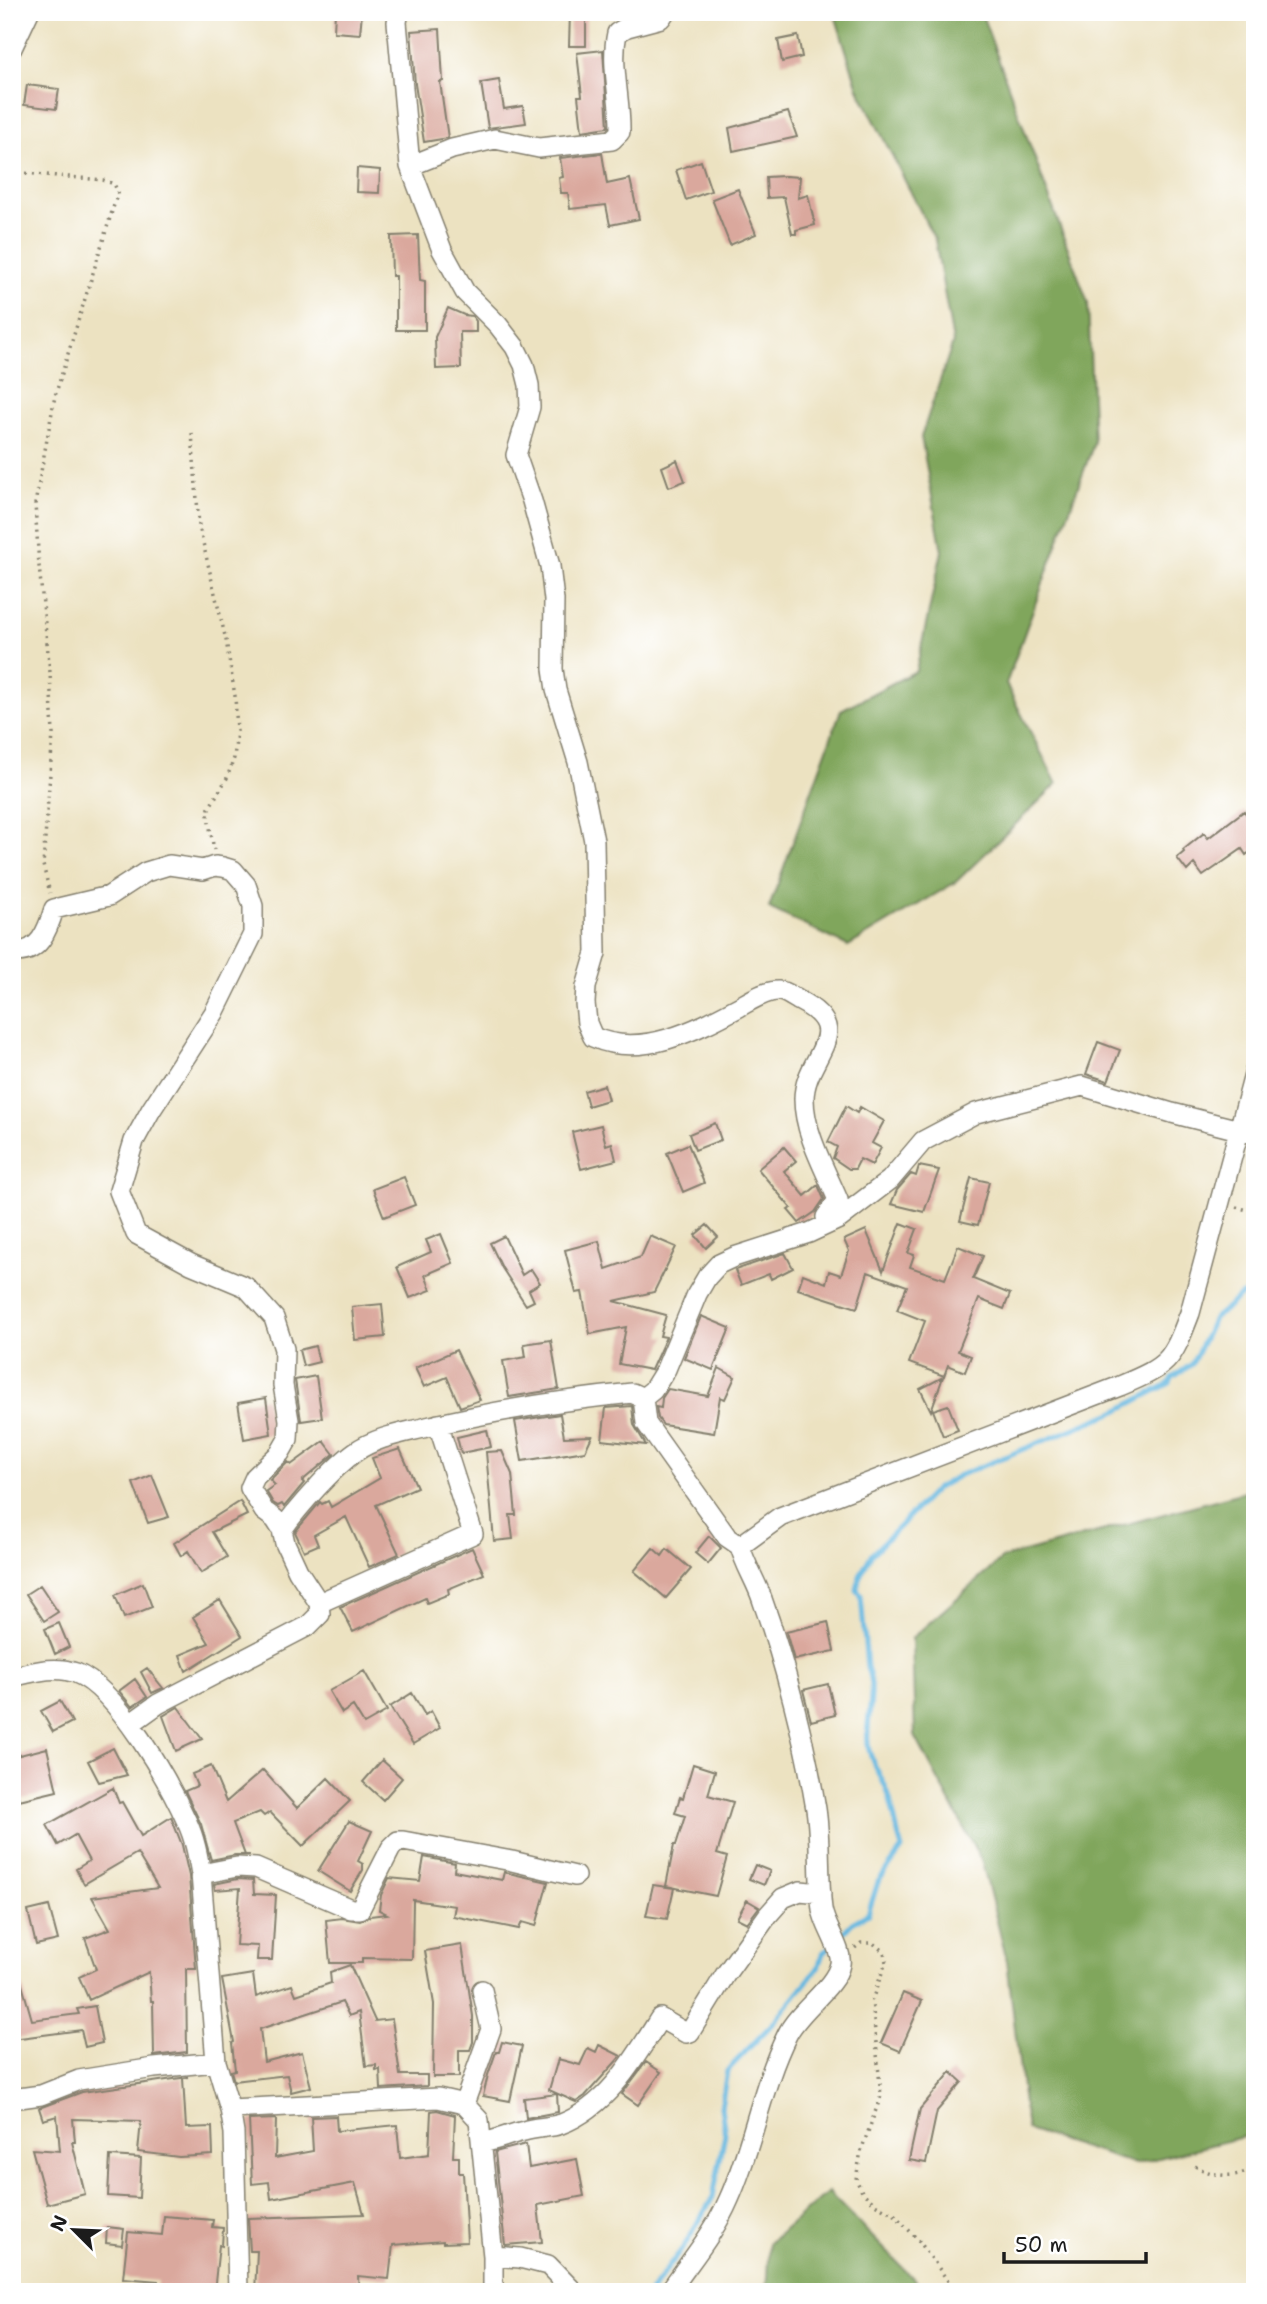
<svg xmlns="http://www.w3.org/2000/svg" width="1267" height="2304" viewBox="0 0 1267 2304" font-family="'Shantell Sans',sans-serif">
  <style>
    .forest { fill: #80a65c; stroke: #4e613c; stroke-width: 2 }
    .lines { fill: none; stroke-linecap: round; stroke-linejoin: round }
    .stream { stroke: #64b7e0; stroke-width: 5 }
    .building { fill: #daa89d }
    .minor-casing { stroke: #847f6e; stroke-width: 22 }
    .path { stroke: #847f6e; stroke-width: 3.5; stroke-dasharray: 2 5; stroke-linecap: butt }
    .minor { stroke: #fff; stroke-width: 19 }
  </style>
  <rect width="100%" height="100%" fill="#fff"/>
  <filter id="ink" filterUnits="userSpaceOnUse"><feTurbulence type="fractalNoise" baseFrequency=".0143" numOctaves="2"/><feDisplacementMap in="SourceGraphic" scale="14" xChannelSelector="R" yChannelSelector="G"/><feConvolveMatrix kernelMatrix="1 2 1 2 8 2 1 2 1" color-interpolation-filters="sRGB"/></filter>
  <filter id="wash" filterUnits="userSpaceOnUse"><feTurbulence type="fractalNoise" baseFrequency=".00686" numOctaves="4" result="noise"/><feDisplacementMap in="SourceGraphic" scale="28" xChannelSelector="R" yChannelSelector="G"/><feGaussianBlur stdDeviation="1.57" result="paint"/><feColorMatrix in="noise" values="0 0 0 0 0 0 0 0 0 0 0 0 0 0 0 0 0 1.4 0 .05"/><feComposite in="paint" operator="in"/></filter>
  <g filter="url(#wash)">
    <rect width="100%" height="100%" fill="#ece2c1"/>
    <path class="forest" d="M834,12H981L1088,303L1094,443L1006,684L1057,784L956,882L848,946L769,908L841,710L916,671L942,551L921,437L953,342L935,240L858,88Z
      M1255,1489V2134L1135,2164L1027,2130L1007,1961L982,1862L915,1736L912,1638L1003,1558Z
      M828,2192L915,2280L921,2292H766L769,2243Z"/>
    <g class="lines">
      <path class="stream" d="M839,1937L852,1923L868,1914L878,1882L902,1849C897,1832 894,1813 889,1796C884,1780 873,1766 869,1750C863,1723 878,1695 867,1668L861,1595L857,1590L860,1576L871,1555L937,1488L960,1475L1117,1411L1170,1383L1172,1378L1192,1364L1214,1318L1242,1295L1255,1290
        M650,2292L685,2245L713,2197L725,2134L721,2107L727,2071L773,2023L818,1968L823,1953L832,1944"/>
    </g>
    <g id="blocks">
      <path class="building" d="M335,12H362L360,34L334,32Z
        M570,12H586V46H569Z
        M440,29L443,81L440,82L448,138L424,142L415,84L411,31Z
        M798,36L802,57L782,62L778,40Z
        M603,50L608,127L582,131L578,96H582L577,53Z
        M499,80L504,109L523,106L526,123L488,128L481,83Z
        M27,85L59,89L56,109L24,105Z
        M788,112L797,137L733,151L729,128Z
        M602,153L607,184L630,179L639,219L610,225L606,205L570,209L568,193H561L559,178L563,177L560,158Z
        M701,161L711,191L686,200L676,170Z
        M357,168L380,170L379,193L356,192Z
        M785,176L800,177L798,198L808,195L815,225L796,230V234H792L784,197L767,198L766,177Z
        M738,189L756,234L730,245L712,199Z
        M418,235L420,280L425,281V330H396V276H392L391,236Z
        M448,308L464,315L472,316L476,321V332H460L461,368L436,369L435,337Z
        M677,460L685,481L669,487L662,467Z
        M1244,811L1255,826V848L1246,855L1242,849L1203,876L1194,864L1187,871L1177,858L1184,852L1183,850L1204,833L1208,838Z
        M1098,1042L1120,1050L1108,1081L1086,1074Z
        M604,1085L608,1100L588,1106L584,1091Z
        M846,1106L857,1113L860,1107L884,1121L872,1143L881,1148L872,1165L860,1159L855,1169H849L833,1158L837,1147L828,1142Z
        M715,1123L721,1140L695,1150L689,1134Z
        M601,1125L606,1145L612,1143L616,1160L581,1169L572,1132Z
        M688,1144L704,1183L683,1192L667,1153Z
        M784,1147L796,1161L784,1171L805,1196L818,1185L824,1199L815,1212L799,1223L788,1210L791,1208L758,1169Z
        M919,1166L939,1170L924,1212L891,1204L897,1190L911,1174L916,1176Z
        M404,1177L415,1205L384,1217L373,1189Z
        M971,1178L989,1182L978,1225L960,1221Z
        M901,1223L917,1229L908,1253L914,1255L910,1267L945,1279L958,1246L983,1256L973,1279L1010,1294L1004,1309L979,1299L958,1351L971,1356L965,1372L948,1365L944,1376L909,1363L925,1321L897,1310L907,1286L868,1272L857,1308L798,1289L803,1274L826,1283L829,1271L841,1275L849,1251L844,1240L866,1230L883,1271Z
        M707,1225L718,1237L706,1248L695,1235Z
        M441,1234L453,1263L425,1275L431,1290L410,1298L397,1267L431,1252L426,1240Z
        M504,1236L522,1275L531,1269L540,1283L529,1290L534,1301L526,1305L502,1268L490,1243Z
        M650,1236L676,1247L654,1292L614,1301L666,1315L660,1336L666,1337L651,1370L619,1364L626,1327L590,1334L582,1292L576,1293L565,1250L599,1241L606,1269L641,1257Z
        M785,1253L793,1268L771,1279L769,1274L741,1285L735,1270Z
        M382,1304L385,1337L355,1340L352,1307Z
        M701,1316L730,1328L713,1370L684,1358Z
        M551,1340L559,1389L509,1397L503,1361L526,1357L524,1344Z
        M315,1346L319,1362L303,1366L299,1350Z
        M456,1350L480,1400L460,1407L447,1377L424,1387L415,1368Z
        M719,1368L735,1377L725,1399L720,1397L714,1433L663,1425L658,1418L656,1407L661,1408L662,1398L668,1389L708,1396Z
        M316,1376L322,1418L301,1421L295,1380Z
        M943,1377L931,1411L920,1389Z
        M266,1398L271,1434L244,1439L238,1403Z
        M948,1405L958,1430L943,1436L933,1410Z
        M632,1406L634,1425L646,1445L602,1440L606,1408Z
        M560,1414L564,1437L592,1436L585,1451L522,1461L515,1421Z
        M487,1430L491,1447L461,1453L457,1437Z
        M324,1441L334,1454L302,1481L304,1483L284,1507L282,1504L278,1506L273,1503L266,1491L275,1485L270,1480L288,1462L291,1465Z
        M400,1449L417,1487L376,1505L399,1554L369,1567L346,1517L314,1535L318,1545L304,1551L295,1532L320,1502L322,1504L328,1501L331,1507L380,1478L372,1458Z
        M502,1451L512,1474L516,1515H510L513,1539L494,1541L486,1452Z
        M152,1475L169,1517L148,1523L133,1483Z
        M240,1501L247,1515L212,1532L227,1557L201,1573L188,1551L181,1556L174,1543Z
        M709,1536L721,1548L708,1564L695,1553Z
        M472,1548L484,1574L448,1589L449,1594L427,1603L425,1598L353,1632L340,1607Z
        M653,1548L662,1556L667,1549L691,1569L666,1598L634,1571Z
        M143,1583L152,1607L124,1618L115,1595Z
        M40,1585L58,1612L44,1621L26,1594Z
        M220,1600L242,1636L186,1671L180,1655L209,1643L193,1617Z
        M828,1622L834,1651L794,1660L786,1632Z
        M59,1623L69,1647L55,1654L45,1629Z
        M147,1668L163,1688L152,1693L141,1672Z
        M364,1671L387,1711L364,1724L353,1706L342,1713L329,1691Z
        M135,1679L147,1697L132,1707L119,1691Z
        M828,1684L835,1715L811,1721L803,1690Z
        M412,1693L425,1715L431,1711L440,1728L413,1744L390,1707Z
        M60,1701L72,1722L53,1732L41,1711Z
        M178,1707L202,1739L176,1751L163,1716Z
        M47,1748L57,1791L19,1800L12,1770V1757Z
        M113,1748L127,1775L99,1782L88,1761Z
        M382,1760L402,1778L383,1800L363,1782Z
        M693,1764L715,1771L708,1795L733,1802L717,1854L727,1857L716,1896L666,1886L674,1845H676L685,1816L675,1813L680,1797L683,1798Z
        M211,1766L226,1802L263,1770L297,1808L328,1778L350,1801L303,1846L270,1812L264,1816L260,1812L233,1823L245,1855H250H235L211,1860L201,1824L185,1791L197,1786L192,1774Z
        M113,1788L119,1803L122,1802L141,1836L171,1817L182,1845L189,1876L196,1969H186L187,2052L154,2056L153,2001H151L149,1972L89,2000L79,1977L96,1969L85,1938L110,1929L92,1897L158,1888L137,1853L84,1884L76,1869L89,1861L75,1835L58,1845L47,1825Z
        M349,1821L372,1831L358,1861L363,1864V1870L350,1891L318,1871Z
        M424,1857L455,1863L454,1871L502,1880L504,1872L548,1882L536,1926L522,1922L519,1929L453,1916L455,1906L413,1900L412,1959L362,1958V1963H330L326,1920L342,1918L360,1921L370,1916L387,1914L379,1910L381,1895L389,1878L420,1881Z
        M755,1865L770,1871L764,1885L749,1879Z
        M238,1879L253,1880L254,1894L276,1895L272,1960H257L258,1946L236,1945L240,1888L215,1890L214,1884Z
        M653,1885L674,1888L667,1919L646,1916Z
        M747,1900L759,1907L747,1923L737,1918Z
        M49,1906L58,1940L36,1945L28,1911Z
        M462,1945L473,2016V2042L470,2050H459V2077H433L434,2004L425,1951Z
        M350,1965L375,2021L392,2019L400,2075H427V2086L381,2089L380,2069L376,2070V2065L366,2066L359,2012L349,2016L342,2002L260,2029L264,2062L302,2052L311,2087L291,2092L287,2075L234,2081L231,2071L235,2070L232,2043L234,2042L222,1979L253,1974L256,1997L292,1985L296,1995L331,1983L330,1972Z
        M17,1967L32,2020L79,2014L77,2009L95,2006L102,2043L85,2047L81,2030L12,2039V1968Z
        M903,1993L922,2001L900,2051L881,2043Z
        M502,2042L522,2046L510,2101L483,2096L488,2075L496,2052H499Z
        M599,2045L621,2056L585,2096L576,2102L549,2090L558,2059L580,2065L588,2048L596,2052Z
        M646,2062L661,2072L638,2105L622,2094Z
        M951,2072L962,2082L937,2111L926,2163L909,2160L920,2109Z
        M188,2077L183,2078L186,2128L212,2127L213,2155L179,2157L138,2152L141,2121L73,2119L75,2142H72L85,2194L47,2204L32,2149L60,2151L57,2116L43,2120L39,2108L82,2092Z
        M557,2094L558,2112L526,2118L524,2098Z
        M437,2110L455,2115L453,2157H459V2173H463L467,2242L443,2243V2241L393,2245L389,2279L358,2276L359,2291L255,2292L257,2251H250L248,2218L364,2214L355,2183L271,2199L269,2182L252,2184L249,2120L276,2119L275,2158L313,2151L311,2117L336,2116L337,2131L397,2125L400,2158L429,2154L431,2111Z
        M526,2144L529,2168L577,2159L584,2196L538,2205L542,2242L505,2245L495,2152Z
        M110,2156L141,2158L139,2198L108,2196Z
        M164,2216L213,2220L212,2227L223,2228L222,2246L219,2245L214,2292L157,2288L158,2281L123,2278L128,2232L162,2235Z
        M107,2227L124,2229L122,2245L106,2243Z"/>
    </g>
  </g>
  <g filter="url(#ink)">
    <use href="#blocks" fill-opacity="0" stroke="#847f6e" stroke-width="2"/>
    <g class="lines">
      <g class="minor-casing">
        <path id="minor" d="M399,12L397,22L410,166L442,250L465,292L498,325L515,347L524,365L529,385L530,407L516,455L532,501L550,566L554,600L553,669L556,690L578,762L594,841L596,953L586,987L585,1003L587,1023L593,1037C641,1059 696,1030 739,1007C750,1001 766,990 779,991C784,991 793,997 798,1000C859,1031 804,1056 804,1099C804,1133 825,1169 838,1200L826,1217L829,1223
          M12,48L29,12
          M410,166L452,149L495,139L539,148L612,140L620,132C621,100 610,65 617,33L627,27L661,18L665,12
          M12,951C39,956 48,929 54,909L109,896L146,872L169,865L203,870L215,866L223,867L233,870L246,885L253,906V934L214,1013L151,1110L134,1141L119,1191L136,1234L191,1264L246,1287L274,1318L284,1349L283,1385L289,1420L288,1439L280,1453L255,1477L250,1488L264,1511L275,1519L282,1530L285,1543L298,1571L319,1603L320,1614L308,1626L158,1704L130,1724
          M643,1398L646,1423L727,1537L740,1546C745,1565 756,1581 762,1599C785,1663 805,1742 816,1809C821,1842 818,1876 822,1909C824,1925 843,1950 840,1964C836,1987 799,2010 787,2035C761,2087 753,2146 729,2199C714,2234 690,2261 669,2292
          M643,1398L653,1390L666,1369L697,1294L707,1277L719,1264L734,1257L809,1233L839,1219L890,1180L923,1141L976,1113L1082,1086L1172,1113L1255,1134
          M282,1530C298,1507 333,1468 355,1452C378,1436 405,1433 431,1426C497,1410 564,1400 632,1393L643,1398
          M740,1546L780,1517L1120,1386C1169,1365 1171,1363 1190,1313L1255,1071
          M319,1603L473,1534L438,1424
          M12,1677C33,1672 55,1665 76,1673C117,1689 169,1782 187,1822C195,1839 198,1857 201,1874L216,2062L230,2109L234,2133L238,2292
          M201,1874L237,1867L256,1868L351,1909H360L391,1848L398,1841H403L512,1861L575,1876
          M12,2099L41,2095L79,2080L154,2068L216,2062
          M464,2104L491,2029L482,1990
          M230,2109L438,2098L464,2104L479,2120L493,2256L520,2258L548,2265L574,2292
          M482,2143C497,2140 510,2134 524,2131C536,2127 549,2128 561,2124C608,2106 635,2058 660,2018L686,2033L690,2032L725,1975L768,1915L783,1898L800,1891L821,1893
          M493,2292V2256"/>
      </g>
      <path class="path" d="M12,172L103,180L114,184L118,192L55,396L35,504L39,566L50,672L53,734L43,865L50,893
        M192,433L199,526L226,640L235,696L237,731L234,758L227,778L209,808L208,817L214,850
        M1236,1207L1255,1212
        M855,1948L861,1943H873L884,1952L886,1962L872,2000L881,2096L861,2151L856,2179L862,2192L875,2204L895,2215L919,2241L956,2292
        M1195,2166C1215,2177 1234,2179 1255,2168"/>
      <use href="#minor" class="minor"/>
    </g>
  </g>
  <rect width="1267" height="2304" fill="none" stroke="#fff" stroke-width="42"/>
  <g transform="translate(74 2230) rotate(294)" stroke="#ffffff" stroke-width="5" paint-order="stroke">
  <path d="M0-5L12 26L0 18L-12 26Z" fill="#1c1c1c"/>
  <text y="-10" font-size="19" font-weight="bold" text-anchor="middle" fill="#1c1c1c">N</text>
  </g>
  <path d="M1004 2252v10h142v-10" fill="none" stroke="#1c1c1c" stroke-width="3.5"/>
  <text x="1015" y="2252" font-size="21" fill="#1c1c1c" stroke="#ffffff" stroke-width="5" paint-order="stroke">50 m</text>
</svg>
